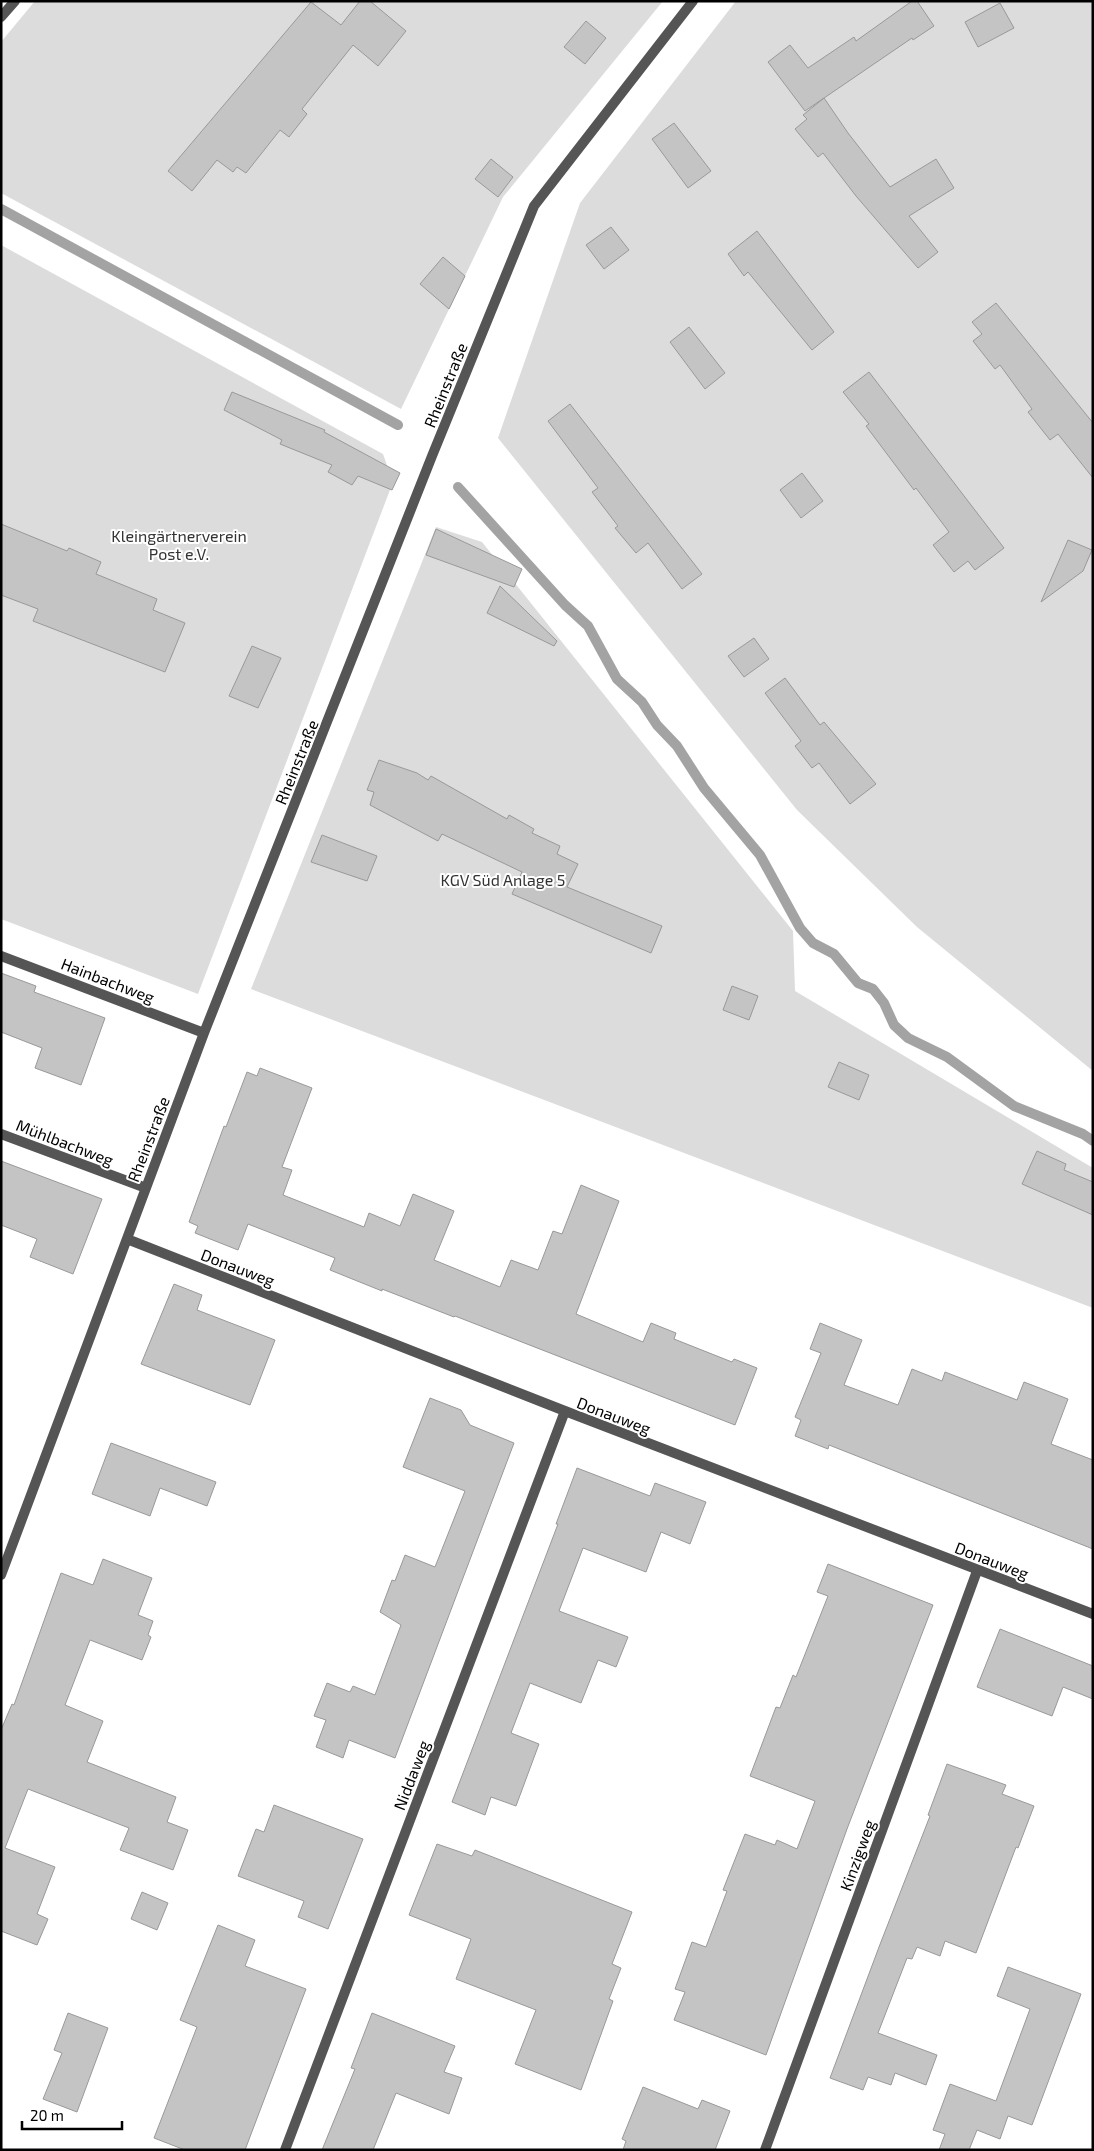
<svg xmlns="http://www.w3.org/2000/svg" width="1094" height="2151" viewBox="0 0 1094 2151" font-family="'Exo 2',sans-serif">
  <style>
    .green { fill: #dcdcdc }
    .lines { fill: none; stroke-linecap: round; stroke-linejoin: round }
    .stream { stroke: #a3a3a3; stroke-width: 10 }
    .building { fill: #c4c4c4; stroke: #999 }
    .service { stroke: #555; stroke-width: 10 }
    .minor { stroke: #555; stroke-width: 10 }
    .labels { text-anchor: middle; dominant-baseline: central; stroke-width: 4; stroke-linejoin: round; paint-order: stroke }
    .street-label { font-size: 16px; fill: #000; stroke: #fff }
    .park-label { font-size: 16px; fill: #333; stroke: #fff }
  </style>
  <rect width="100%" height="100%" fill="#fff"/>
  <path class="green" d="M35,1H663L503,197L401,409L1,193V42Z
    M736,1H1093V1071L917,927L797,810L498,438L580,203Z
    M1,245L383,454L393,482L198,994L1,919Z
    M436,527L482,542L793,931L795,991L1093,1168V1308L251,989Z"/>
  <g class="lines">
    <path class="stream" d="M1,209L398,425
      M458,487L565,605L588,626L617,679L642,702L657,725L677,746L704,788L760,855L800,928L813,943L834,954L858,983L873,989L884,1003L894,1025L908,1038L947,1057L1014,1106L1083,1134L1093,1141"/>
  </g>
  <path class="building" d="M360,1H370L406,31L378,66L353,45L302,109L307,114L289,137L280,130L246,173L237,167L233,172L217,160L192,191L168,171L311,2L341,25Z
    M912,1H917L934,26L913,40L912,38L805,111L768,62L790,45L808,68L854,37L856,41Z
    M1000,3L1014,28L978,47L965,22Z
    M586,21L606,38L585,64L564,47Z
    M824,98L848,133L890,187L936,159L954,188L909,216L938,252L918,268L856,196L823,153L818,157L795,129L807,119L803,115Z
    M674,123L711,171L688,188L652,139Z
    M491,159L513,177L498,197L475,179Z
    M611,227L629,250L604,269L586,245Z
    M757,231L834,332L812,350L748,272L744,276L728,254Z
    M443,257L465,276L449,309L420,284Z
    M996,303L1093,423V478L1058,434L1050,440L1028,412L1032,409L1000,365L995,369L973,341L982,334L972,322Z
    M689,327L725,373L705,389L670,342Z
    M869,372L1004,548L975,570L968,561L954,572L933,545L949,532L916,488L914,490L866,426L869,424L843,392Z
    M232,392L325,430L324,432L400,473L392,490L358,476L352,485L328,472L332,465L280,444L282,440L224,410Z
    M570,404L702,574L682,589L648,543L636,553L615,528L618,526L592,492L598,488L548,421Z
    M802,473L823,501L801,518L780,490Z
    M1,524L67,551L69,548L101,562L96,574L157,599L153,610L185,623L165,672L33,621L38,609L1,595Z
    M436,529L522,569L514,587L426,555Z
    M1068,540L1092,550L1083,571L1041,602Z
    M500,586L557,641L554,646L487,613Z
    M754,638L769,659L744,677L728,656Z
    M252,646L281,658L258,708L229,696Z
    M785,678L820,725L824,722L876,784L850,804L819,763L812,768L795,746L801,741L765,693Z
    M379,760L417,773L428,780L431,776L507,819L509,815L534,829L532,833L560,846L557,854L578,864L567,887L662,926L651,953L512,894L522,872L442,834L438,841L370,805L374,792L367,790Z
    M322,835L377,856L367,881L311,862Z
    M1,973L36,986L34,992L105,1018L81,1085L35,1068L42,1048L1,1032Z
    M732,986L758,996L749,1020L723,1010Z
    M839,1062L869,1075L859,1100L828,1087Z
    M260,1068L312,1088L282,1167L292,1170L283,1195L364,1227L369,1213L400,1226L413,1194L454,1211L434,1260L500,1287L511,1260L538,1270L553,1231L562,1234L581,1185L619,1201L576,1314L643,1342L651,1323L676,1333L674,1339L732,1362L734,1359L757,1368L735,1425L455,1316L454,1317L382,1289V1291L330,1270L335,1258L248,1224L238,1250L195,1233L198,1226L189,1222L224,1126L226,1127L247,1072L257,1076Z
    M1037,1151L1066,1164L1064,1170L1093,1182V1215L1022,1184Z
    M1,1161L102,1199L73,1274L30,1257L37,1239L1,1225Z
    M174,1284L202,1295L197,1310L275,1340L250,1405L141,1364Z
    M820,1323L862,1340L844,1385L898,1405L912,1369L942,1381L945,1372L1017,1400L1024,1382L1068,1399L1051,1444L1093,1460V1549L829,1445L828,1449L795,1436L801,1420L795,1417L821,1353L810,1349Z
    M430,1398L461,1410L470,1425L514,1443L395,1758L349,1740L343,1758L316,1747L326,1720L314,1716L327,1683L350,1692L353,1686L375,1695L401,1625L380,1612L392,1580L395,1581L405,1555L435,1567L465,1491L403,1467Z
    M111,1443L216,1482L207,1506L160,1488L150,1516L92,1494Z
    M577,1468L650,1496L655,1483L706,1502L690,1544L661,1532L646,1572L583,1548L559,1611L628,1637L616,1667L598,1660L581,1703L530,1683L511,1733L539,1744L516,1806L491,1797L485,1815L452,1802L558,1524H556Z
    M103,1559L152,1578L138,1615L153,1621L148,1635L151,1637L142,1660L90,1640L65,1705L103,1721L87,1762L176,1797L167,1822L188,1830L173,1870L120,1850L129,1828L28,1789L5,1848L55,1867L37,1914L48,1919L37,1945L1,1931V1730L12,1704L14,1705L61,1573L93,1585Z
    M828,1564L933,1605L847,1829L766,2055L674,2020L685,1992L675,1989L692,1942L706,1947L727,1891L723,1890L745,1834L775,1845L777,1840L797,1849L815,1801L750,1776L776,1707L780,1708L793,1675L796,1677L828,1596L817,1592Z
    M1000,1629L1093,1666V1699L1063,1687L1052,1716L977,1687Z
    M947,1764L1006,1785L1002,1794L1034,1806L1018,1848L1016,1847L976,1953L945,1941L940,1956L917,1947L912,1959L907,1958L878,2033L937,2055L926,2085L895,2073L891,2085L868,2077L863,2090L830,2078L879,1947L930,1816L928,1815Z
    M274,1805L363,1839L328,1929L298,1917L304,1901L238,1876L256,1829L264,1832Z
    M437,1844L472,1856L475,1850L632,1912L612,1964L621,1968L609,1999L613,2001L581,2090L515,2064L536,2010L456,1979L471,1939L409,1915Z
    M142,1892L168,1903L157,1930L131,1919Z
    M218,1925L255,1940L245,1966L306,1989L245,2150H185L154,2138L197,2027L180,2020Z
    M1008,1967L1081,1994L1032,2125L1008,2116L1000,2139L977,2130L969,2150H939L945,2134L933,2130L950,2084L996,2101L1030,2009L997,1996Z
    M68,2013L108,2028L77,2112L43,2099L62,2053L54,2050Z
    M372,2013L455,2046L444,2072L462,2078L449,2114L396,2093L373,2150H322L355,2069L351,2068Z
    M643,2087L698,2109L702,2100L730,2111L715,2150H623L626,2141L622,2139Z"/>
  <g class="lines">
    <path class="service" d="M1,17L15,1"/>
    <path class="minor" d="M1,956L204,1033
      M1,1134L146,1188
      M127,1239L565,1411L1093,1614
      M1,1575L204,1033L432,456L534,206L693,1
      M285,2150L565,1411
      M765,2150L977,1571"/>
  </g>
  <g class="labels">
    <g class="street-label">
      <text transform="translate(445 385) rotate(-68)">Rheinstraße</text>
      <text transform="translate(296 762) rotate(-68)">Rheinstraße</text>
      <text transform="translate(108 980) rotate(21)">Hainbachweg</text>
      <text transform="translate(148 1139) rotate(-69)">Rheinstraße</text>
      <text transform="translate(65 1142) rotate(21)">Mühlbachweg</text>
      <text transform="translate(238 1267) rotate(21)">Donauweg</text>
      <text transform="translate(614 1415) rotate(21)">Donauweg</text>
      <text transform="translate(992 1560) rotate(21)">Donauweg</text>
      <text transform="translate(411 1775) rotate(-69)">Niddaweg</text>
      <text transform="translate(857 1855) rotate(-70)">Kinzigweg</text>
    </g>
    <g class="park-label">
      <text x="179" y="535">Kleingärtnerverein<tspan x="179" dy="18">Post e.V.</tspan></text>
      <text x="503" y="879">KGV Süd Anlage 5</text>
    </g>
  </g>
  <rect width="1094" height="2151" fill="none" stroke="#000000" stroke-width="5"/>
  <path d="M22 2121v8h100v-8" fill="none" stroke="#000000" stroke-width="2.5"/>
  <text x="30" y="2121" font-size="15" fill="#000000" stroke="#ffffff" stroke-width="4" paint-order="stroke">20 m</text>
</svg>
